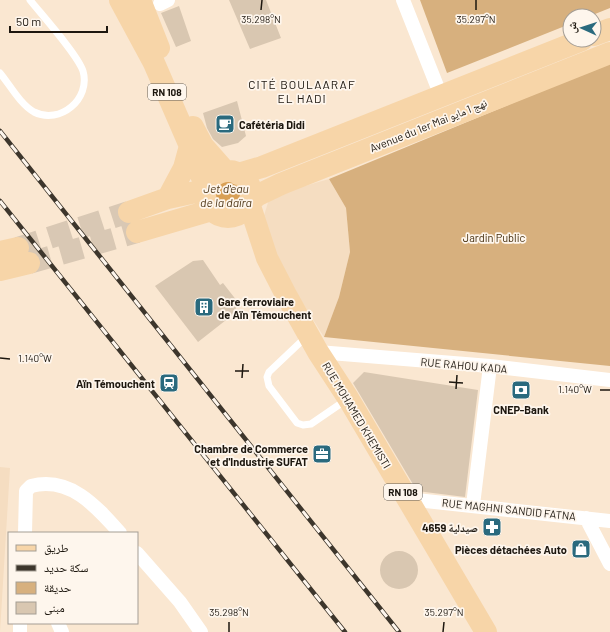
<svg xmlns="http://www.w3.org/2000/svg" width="610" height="632" viewBox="0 0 610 632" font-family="Barlow,'Noto Naskh Arabic',sans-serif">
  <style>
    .built { fill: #f5ddc1 }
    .green { fill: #d7b07e }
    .water { fill: #d9a056 }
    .building { fill: #d9c7b1 }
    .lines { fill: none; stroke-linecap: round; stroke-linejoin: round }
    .primary-tunnel { stroke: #d9c8b4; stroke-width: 22; stroke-dasharray: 22 11; stroke-linecap: butt }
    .lane { stroke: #fff; stroke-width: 7 }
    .street { stroke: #fff; stroke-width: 14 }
    .primary { stroke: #f7d5a8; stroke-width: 22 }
    .rail-casing { stroke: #3d362c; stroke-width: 4.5 }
    .rail { stroke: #fef6ed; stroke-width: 3; stroke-dasharray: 9; stroke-linecap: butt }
    .ticks { fill: none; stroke: #1d170f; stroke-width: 1.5 }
    .labels { text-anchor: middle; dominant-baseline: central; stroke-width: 3.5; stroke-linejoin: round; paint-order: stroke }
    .shield { fill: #fef6ed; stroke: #605a52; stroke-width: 1 }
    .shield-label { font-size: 10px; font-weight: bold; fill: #1d170f }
    .poi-label { font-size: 11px; font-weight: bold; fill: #1d170f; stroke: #fef6ed; text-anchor: end }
    .street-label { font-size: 11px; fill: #1d170f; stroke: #fef6ed }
    .park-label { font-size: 11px; fill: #402908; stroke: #fef6ed }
    .neighbourhood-label { font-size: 12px; letter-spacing: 1px; fill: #1d170f; stroke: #fef6ed }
    .water-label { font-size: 12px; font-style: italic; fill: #513919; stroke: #fef6ed }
    .ticks-label { font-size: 10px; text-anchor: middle; fill: #1d170f; stroke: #fef6ed; stroke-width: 3.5; stroke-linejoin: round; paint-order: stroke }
  </style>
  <rect width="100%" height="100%" fill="#fae7d1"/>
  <path class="built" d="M329,179L346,208L350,252L339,297L324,337L278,264L262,222L270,196Z
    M0,467L10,468L0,632Z"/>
  <path class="green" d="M420,0H610V8L590,16H570V24L447,73Z
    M610,63V366L324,337L339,297L350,252L346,208L329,179Z"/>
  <path class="water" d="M210 195a16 16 0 1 1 32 0a16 16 0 1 1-32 0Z"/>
  <path class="building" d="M229,0H266L281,38L250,49Z
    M179,6L191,41L176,47L161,13Z
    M237,101L246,136L238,143L222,147L213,139L207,128L203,113Z
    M203,260L220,285L223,283L237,301L235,313L198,342L155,286L193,261Z
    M364,372L478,390L465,497L417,491L353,383Z
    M380 570a19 19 0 1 1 38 0a19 19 0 1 1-38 0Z"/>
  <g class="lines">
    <path class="primary-tunnel" d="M18,248L129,212
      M29,263L137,232"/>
    <path class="lane" d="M0,73C10,85 20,104 34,112C60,125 91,99 83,71C78,55 42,15 30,0
      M307,336L269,372L267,377L269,386L297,423L303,425L311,424L346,400"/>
    <path class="street" d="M403,0L441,96
      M160,4L168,0
      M318,352L490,366L610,380
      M407,499L610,521
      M473,505L490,366
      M586,518L610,564
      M25,533L26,491L31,486C70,476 96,506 120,533
      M137,553L180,602L201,632
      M58,623L62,632
      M20,632V623"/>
    <path class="primary" d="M120,0L154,63L190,146L206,188
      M140,0L159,48
      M594,35L610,29
      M193,127L203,146L225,171
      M205 194a23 23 0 1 1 46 0a23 23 0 1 1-46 0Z
      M238,174L262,167L582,40
      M168,198L184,168L190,146
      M249,202L258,195L281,184L610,53
      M249,203L267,258L285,293L318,352L348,398L486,632
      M129,212L168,198L205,190
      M137,232L212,210
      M0,252L18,248
      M0,270L29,263"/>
    <g class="rail-casing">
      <path id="rail" d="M0,131L399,632
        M0,201L345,632"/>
    </g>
    <use href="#rail" class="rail"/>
  </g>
  <path class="ticks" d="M261,10L262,0M476,10V0M0,358L10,359M235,371H249M242,378L243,364M449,382L463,383M456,389L457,375M600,390H610M229,632V622M443,632L444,622"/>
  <defs>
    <g id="cafe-square" transform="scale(1)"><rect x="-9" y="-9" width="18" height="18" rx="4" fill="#2a6a7e" stroke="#fef6ed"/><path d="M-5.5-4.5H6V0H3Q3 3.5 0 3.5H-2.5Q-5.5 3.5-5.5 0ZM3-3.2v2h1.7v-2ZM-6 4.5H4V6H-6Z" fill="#fff"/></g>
    <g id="building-square" transform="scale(1)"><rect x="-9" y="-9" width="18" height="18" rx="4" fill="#2a6a7e" stroke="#fef6ed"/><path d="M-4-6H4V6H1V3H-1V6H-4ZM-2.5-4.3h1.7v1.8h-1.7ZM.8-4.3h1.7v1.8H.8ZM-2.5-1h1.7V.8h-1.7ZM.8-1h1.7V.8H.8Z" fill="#fff"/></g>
    <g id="station-square" transform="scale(1)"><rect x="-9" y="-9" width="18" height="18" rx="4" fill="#2a6a7e" stroke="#fef6ed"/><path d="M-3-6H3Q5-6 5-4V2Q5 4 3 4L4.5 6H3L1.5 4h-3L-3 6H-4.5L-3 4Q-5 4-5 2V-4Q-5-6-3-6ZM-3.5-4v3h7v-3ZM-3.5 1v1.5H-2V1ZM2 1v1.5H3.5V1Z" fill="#fff"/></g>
    <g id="bank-square" transform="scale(1)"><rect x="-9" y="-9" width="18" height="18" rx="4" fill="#2a6a7e" stroke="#fef6ed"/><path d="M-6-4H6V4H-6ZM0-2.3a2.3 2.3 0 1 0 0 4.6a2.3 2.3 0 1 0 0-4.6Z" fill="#fff"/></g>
    <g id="office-square" transform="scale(1)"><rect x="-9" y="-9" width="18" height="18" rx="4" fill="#2a6a7e" stroke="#fef6ed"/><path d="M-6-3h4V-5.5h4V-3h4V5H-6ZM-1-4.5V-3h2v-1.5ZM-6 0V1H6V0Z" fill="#fff"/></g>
    <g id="pharmacy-square" transform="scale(1)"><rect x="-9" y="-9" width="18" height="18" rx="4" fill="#2a6a7e" stroke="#fef6ed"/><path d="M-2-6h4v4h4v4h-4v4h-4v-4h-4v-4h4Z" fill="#fff"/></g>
    <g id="shop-square" transform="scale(1)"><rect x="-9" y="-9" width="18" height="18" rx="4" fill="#2a6a7e" stroke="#fef6ed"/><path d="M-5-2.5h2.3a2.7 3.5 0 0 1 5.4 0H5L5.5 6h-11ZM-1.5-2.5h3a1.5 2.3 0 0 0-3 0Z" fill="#fff"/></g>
  </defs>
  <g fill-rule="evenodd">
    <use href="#cafe-square" x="225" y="124"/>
    <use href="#building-square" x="204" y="307"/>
    <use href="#station-square" x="169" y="383"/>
    <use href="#bank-square" x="521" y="390"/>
    <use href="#office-square" x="322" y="454"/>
    <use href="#pharmacy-square" x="492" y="527"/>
    <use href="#shop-square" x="581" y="549"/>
  </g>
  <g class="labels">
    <g class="shield">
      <rect x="148" y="84" width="38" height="16" rx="3"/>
      <rect x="384" y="484" width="38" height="16" rx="3"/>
    </g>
    <g class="shield-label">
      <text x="167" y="92">RN 108</text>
      <text x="403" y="492">RN 108</text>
    </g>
    <g class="poi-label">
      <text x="239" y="124" text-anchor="start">Cafétéria Didi</text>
      <text x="218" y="301" text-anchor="start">Gare ferroviaire<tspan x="218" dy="13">de Aïn Témouchent</tspan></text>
      <text x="155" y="383">Aïn Témouchent</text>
      <text x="521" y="409" text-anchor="middle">CNEP-Bank</text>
      <text x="308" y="448">Chambre de Commerce<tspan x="308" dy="13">et d'Industrie SUFAT</tspan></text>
      <text x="478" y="527">صيدلية 4659</text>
      <text x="567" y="549">Pièces détachées Auto</text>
    </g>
    <g class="street-label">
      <text transform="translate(428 125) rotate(-22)">Avenue du 1er Mai نهج 1 مايو</text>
      <text transform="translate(464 365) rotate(5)">RUE RAHOU KADA</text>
      <text transform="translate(357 415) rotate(59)">RUE MOHAMED KHEMISTI</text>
      <text transform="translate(509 509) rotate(6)">RUE MAGHNI SANDID FATNA</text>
    </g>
    <g class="park-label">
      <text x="494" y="237">Jardin Public</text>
    </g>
    <g class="neighbourhood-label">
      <text x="302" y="84">CITÉ BOULAARAF<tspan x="302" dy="14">EL HADI</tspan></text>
    </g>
    <g class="water-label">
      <text x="226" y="188">Jet d'eau<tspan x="226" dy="14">de la daïra</tspan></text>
    </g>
  </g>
  <g class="ticks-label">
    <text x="261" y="23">35.298°N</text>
    <text x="476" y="23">35.297°N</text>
    <text x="35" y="362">1.140°W</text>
    <text x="575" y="393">1.140°W</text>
    <text x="229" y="616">35.298°N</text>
    <text x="444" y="616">35.297°N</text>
  </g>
  <rect x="8" y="532" width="130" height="92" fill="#fef6ed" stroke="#a49d94"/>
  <rect x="16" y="545" width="20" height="6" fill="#f7d5a8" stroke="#a49d94"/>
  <text x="44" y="552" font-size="12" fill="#1d170f">طريق</text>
  <rect x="16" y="565" width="20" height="6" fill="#3d362c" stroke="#a49d94"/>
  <text x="44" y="572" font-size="12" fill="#1d170f">سكة حديد</text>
  <rect x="16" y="582" width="20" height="12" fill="#d7b07e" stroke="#a49d94"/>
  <text x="44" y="592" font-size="12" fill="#1d170f">حديقة</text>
  <rect x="16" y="602" width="20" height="12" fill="#d9c7b1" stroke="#a49d94"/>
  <text x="44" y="612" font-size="12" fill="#1d170f">مبنى</text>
  <g transform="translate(582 28) rotate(273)"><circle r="19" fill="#fef6ed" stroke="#a49d94"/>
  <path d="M0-3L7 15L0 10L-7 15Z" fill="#2a6a7e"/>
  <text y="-6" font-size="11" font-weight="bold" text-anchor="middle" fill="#1d170f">ش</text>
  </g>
  <path d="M10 26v6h97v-6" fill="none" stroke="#1d170f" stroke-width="2"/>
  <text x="16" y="26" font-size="12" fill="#1d170f" stroke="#fef6ed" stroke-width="3" paint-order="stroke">50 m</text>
</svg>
